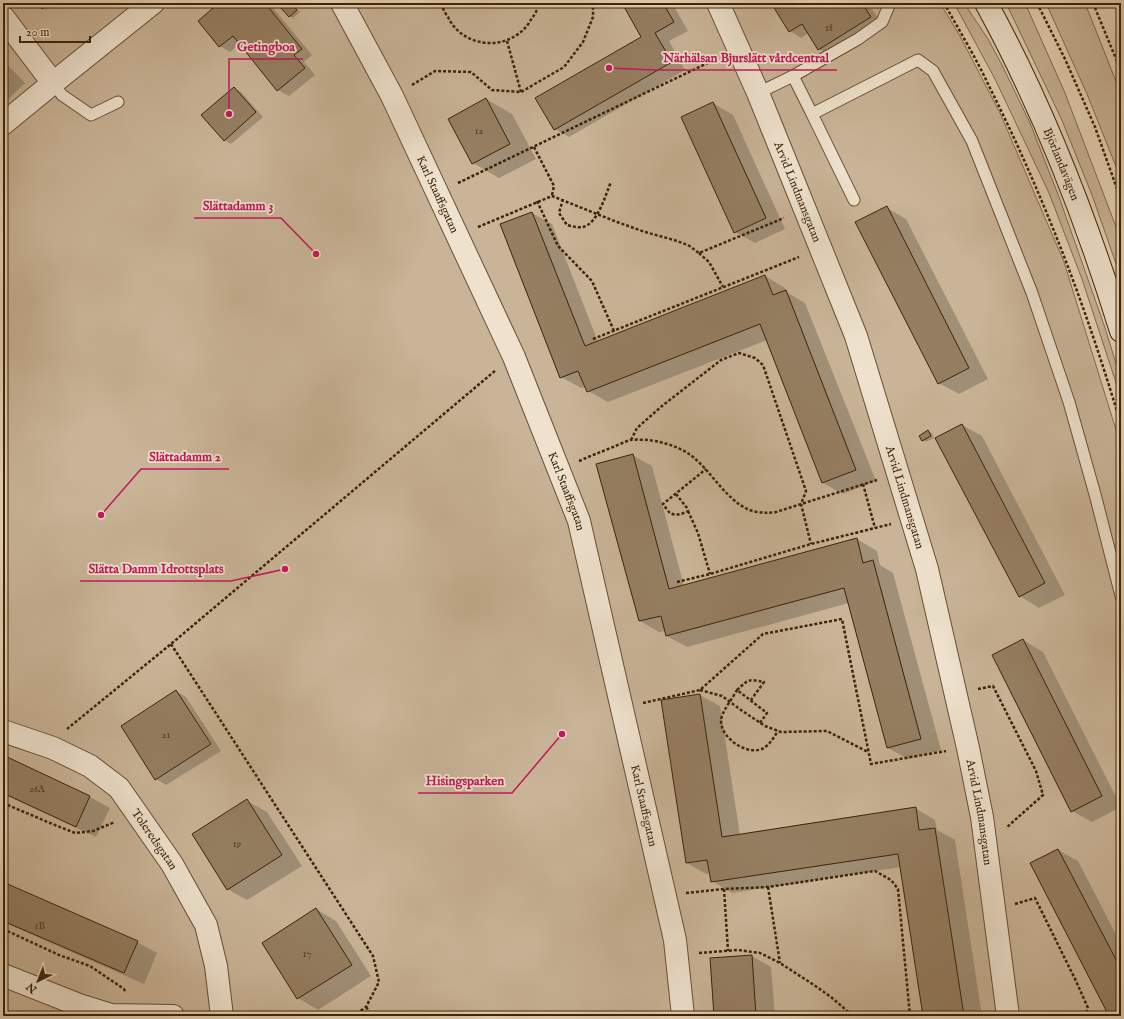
<svg xmlns="http://www.w3.org/2000/svg" width="1124" height="1019" viewBox="0 0 1124 1019" font-family="'IM FELL English',serif">
  <style>
    .green { fill: #c9b497; stroke: #846b4f }
    .shadow { fill: #0003 }
    .building { fill: #957e61; stroke: #3e2207 }
    .lines { fill: none; stroke-linecap: round; stroke-linejoin: round }
    .lane-casing { stroke: #684e32; stroke-width: 13 }
    .street-casing { stroke: #684e32; stroke-width: 24 }
    .secondary-casing { stroke: #3e2207; stroke-width: 24 }
    .path { stroke: #3e2207; stroke-width: 2.5; stroke-dasharray: 3 2; stroke-linecap: butt }
    .lane { stroke: #eee2ce; stroke-width: 11 }
    .street { stroke: #eee2ce; stroke-width: 22 }
    .secondary { stroke: #eee2ce; stroke-width: 22 }
    .labels { text-anchor: middle; dominant-baseline: central; stroke-width: 3.5; stroke-linejoin: round; paint-order: stroke }
    .number-label { font-size: 10px; fill: #54391e }
    .street-label { font-size: 12px; fill: #3e2207; stroke: #eee2ce }
    .leader { fill: none; stroke: #c2185b; stroke-width: 1.5 }
    .callout-dot { fill: #c2185b; stroke: #eee2ce; stroke-width: 1.5 }
    .callout-label { font-size: 13px; text-anchor: middle; font-weight: bold; fill: #c2185b; stroke: #eee2ce; stroke-width: 3.5; stroke-linejoin: round; paint-order: stroke }
  </style>
  <rect width="100%" height="100%" fill="#e5d2b4"/>
  <filter id="stains"><feTurbulence type="fractalNoise" baseFrequency=".005" numOctaves="4"/><feColorMatrix values="0 0 0 0 .2 0 0 0 0 .09 0 0 0 0 .02 0 0 0 .5 -.17"/></filter>
  <radialGradient id="worn" r=".72"><stop offset=".6" stop-color="#630" stop-opacity="0"/><stop offset="1" stop-color="#630" stop-opacity=".3"/></radialGradient>
  <path class="green" d="M3,3H940L960,36L1000,113L1064,262L1121,446V1016H3Z
    M954,3H964L988,39L1002,65L1030,123L1059,197L1104,325L1121,379V398L1082,279L1049,193L995,79Z
    M1006,3H1025L1065,93L1121,240V278L1092,195L1061,118Z
    M1046,3H1085L1121,94V179L1087,94Z"/>
  <path class="shadow" d="M38,3H55L46,10L43,9Z
    M221,3H269L312,55L304,62L315,75L289,96L278,90L240,44L230,52L220,46Z
    M286,3H291L300,12L293,18L290,16L281,7Z
    M623,3H672L688,31L669,41L685,70L569,137L555,129L642,38Z
    M773,3H868L881,23L829,55L819,49L809,33L801,38L790,31Z
    M3,60L25,83L3,104Z
    M234,88L241,92L263,117L231,144L224,140Z
    M486,99L512,114L536,159L499,178L473,163Z
    M713,103L733,115L785,229L755,243L735,232Z
    M887,208L906,219L988,379L959,394L939,383Z
    M532,213L552,224L598,342L765,276L785,288L786,292L805,303L876,481L843,494L823,483L767,340L608,402L588,391L586,387L581,388L561,377Z
    M962,425L982,436L1065,595L1039,608L1020,596Z
    M928,431L932,433L934,438L926,442L922,440Z
    M632,455L652,466L684,586L857,539L877,551L880,565L893,573L941,750L908,759L888,748L849,603L687,647L667,636L666,631L659,632L640,621Z
    M1023,640L1043,652L1121,807L1092,822L1072,811Z
    M176,691L186,697L221,751L166,785L156,779Z
    M700,695L720,706L740,835L915,808L935,820L937,830L955,840L982,1016H924L901,867L732,893L712,881L711,873L706,874L687,863L662,701Z
    M3,756L90,797L110,808L96,837L3,794Z
    M247,801L267,812L302,866L247,900L227,889Z
    M1058,850L1078,861L1121,944V1016H1110L1032,864Z
    M3,883L137,942L157,953L144,984L3,922Z
    M316,909L336,921L371,976L318,1010L298,998Z
    M752,956L771,967L775,1016H715Z"/>
  <path class="building" d="M37,3H50L42,9Z
    M219,3H265L302,49L294,55L305,68L277,91L233,36L219,47L198,21Z
    M284,3H291L297,10L289,17L280,7Z
    M622,3H663L674,22L655,33L672,62L554,130L535,98L641,37Z
    M771,3H862L871,17L818,50L802,24L789,32Z
    M234,87L256,112L224,141L201,115Z
    M486,98L510,144L472,164L448,119Z
    M713,102L766,218L734,233L681,117Z
    M887,206L969,368L938,384L855,222Z
    M532,212L585,346L765,275L773,295L786,290L856,470L822,483L760,324L587,392L578,371L560,378L500,224Z
    M962,424L1045,583L1019,597L935,438Z
    M928,430L931,436L922,441L919,436Z
    M633,454L669,589L857,538L863,563L873,560L921,739L887,748L844,588L666,636L661,616L639,621L596,464Z
    M1023,639L1102,796L1071,812L992,655Z
    M176,690L211,744L155,780L121,726Z
    M700,694L722,837L916,807L919,830L935,828L964,1016H923L898,854L711,882L707,860L686,863L661,700Z
    M3,755L90,796L76,827L3,793Z
    M247,799L282,855L227,890L192,834Z
    M1058,849L1121,969V1014L1118,1016H1109L1030,863Z
    M3,882L138,941L124,973L3,921Z
    M316,908L352,965L297,999L262,943Z
    M752,955L756,1016H714L710,958Z"/>
  <g class="lines">
    <g class="lane-casing">
      <path id="lane" d="M793,76L812,114L918,60L933,71L972,141L1032,293L1069,402L1096,498L1121,596
        M53,83L62,95L91,115L118,102
        M758,93L793,76L858,39L882,22L890,3
        M812,114L854,200"/>
    </g>
    <g class="street-casing">
      <g id="street">
        <path id="s1" d="M342,3L392,96L514,357L579,521L675,940L683,1016"/>
        <path id="s2" d="M718,3L758,93L856,336L927,569L968,748L982,817L1008,1016"/>
        <path d="M3,17L53,83"/>
        <path d="M3,124L53,83L153,3"/>
        <path id="s3" d="M3,731L53,748L90,766L119,788L172,864L206,925L216,966L222,1016"/>
        <path d="M3,975L79,1005L111,1015L173,1016"/>
      </g>
    </g>
    <g class="secondary-casing">
      <g id="secondary">
        <path id="s4" d="M986,3C1043,107 1086,218 1121,331"/>
      </g>
    </g>
    <path class="path" d="M442,3C442,8 445,13 448,17C463,49 509,52 529,23C531,19 534,16 536,12C537,9 537,6 537,3
      M944,3C959,30 976,58 989,86C1043,194 1087,309 1121,425
      M1037,3L1065,59L1095,127L1121,200
      M1093,3L1121,71
      M507,41L521,92
      M412,85L435,71L471,72L492,90L521,92L564,67L583,42L593,17V3
      M534,147L554,186L552,195
      M458,183L718,58
      M563,199L559,213L567,225C571,226 578,228 583,227C598,223 605,196 611,182
      M537,201L558,246L592,281L614,331
      M478,227L552,196L617,222L645,232L674,240L688,245L699,253L784,218
      M699,253L709,262L723,287
      M593,339L799,257
      M631,440L637,428L662,406L721,360L739,353L755,358L763,365L806,491L801,504L811,544
      M579,461C590,456 601,452 613,447C618,445 624,442 630,440C638,439 652,440 660,442C672,445 683,449 693,457C713,473 731,508 757,512C764,513 769,513 776,512L877,480
      M863,484L875,528
      M676,494L687,508L688,511C683,514 675,516 670,513C668,511 665,507 663,504L706,469
      M688,511L698,533L710,574
      M677,582L710,574L811,544L891,524
      M171,644L373,956L379,982L366,1007L353,1016
      M978,689L993,686L1036,771L1043,795L1006,828
      M700,690L722,696L741,710L765,726L781,732L827,731L868,752
      M737,690C749,679 748,679 764,682L751,700
      M643,703L700,690L763,634L842,619L871,764L946,751
      M760,723L767,713L737,690C733,698 722,711 721,720C720,738 748,757 764,748C770,744 774,737 778,731
      M67,729L171,644L496,370
      M3,803L50,823L75,833L93,831L115,822
      M768,887L780,963
      M724,889L728,951
      M686,893L724,889L768,887L875,871L891,880L898,889L910,1016
      M1015,904L1035,898L1076,981L1088,1008L1085,1016
      M3,929L59,955L90,966L124,989L126,993
      M699,953L738,950L760,953L780,963L814,985L831,997L853,1016
      M366,1007L373,1016"/>
    <use href="#lane" class="lane"/>
    <use href="#street" class="street"/>
    <use href="#secondary" class="secondary"/>
  </g>
  <g class="labels">
    <g class="number-label">
      <text x="829" y="28">18</text>
      <text x="479" y="131">12</text>
      <text x="166" y="735">21</text>
      <text x="37" y="789">26A</text>
      <text x="237" y="844">19</text>
      <text x="40" y="926">1B</text>
      <text x="307" y="954">17</text>
    </g>
    <g class="street-label">
      <text stroke="none"><textPath href="#s4" startOffset="178">Björlandavägen</textPath></text>
      <text stroke="none"><textPath href="#s2" startOffset="205">Arvid Lindmansgatan</textPath></text>
      <text stroke="none"><textPath href="#s1" startOffset="214">Karl Staaffsgatan</textPath></text>
      <text stroke="none"><textPath href="#s1" startOffset="538">Karl Staaffsgatan</textPath></text>
      <text stroke="none"><textPath href="#s2" startOffset="529">Arvid Lindmansgatan</textPath></text>
      <text stroke="none"><textPath href="#s1" startOffset="862">Karl Staaffsgatan</textPath></text>
      <text stroke="none"><textPath href="#s2" startOffset="853">Arvid Lindmansgatan</textPath></text>
      <text stroke="none"><textPath href="#s3" startOffset="193">Toleredsgatan</textPath></text>
    </g>
  </g>
  <path class="leader" d="M229 114L229 59H303M609 68L655 70H837M316 254L281 218H194M101 515L141 469H229M285 569L231 581H80M562 734L512 793H418"/>
  <g class="callout-dot">
    <circle cx="229" cy="114" r="4"/>
    <circle cx="609" cy="68" r="4"/>
    <circle cx="316" cy="254" r="4"/>
    <circle cx="101" cy="515" r="4"/>
    <circle cx="285" cy="569" r="4"/>
    <circle cx="562" cy="734" r="4"/>
  </g>
  <g class="callout-label">
    <text x="266" y="51">Getingboa</text>
    <text x="746" y="62">Närhälsan Bjurslätt vårdcentral</text>
    <text x="238" y="210">Slättadamm 3</text>
    <text x="185" y="461">Slättadamm 2</text>
    <text x="156" y="573">Slätta Damm Idrottsplats</text>
    <text x="465" y="785">Hisingsparken</text>
  </g>
  <rect width="1124" height="1019" fill="none" stroke="#e5d2b4" stroke-width="16"/>
  <rect x="4" y="4" width="1116" height="1011" fill="none" stroke="#3e2207" stroke-width="2"/>
  <rect x="8" y="8" width="1108" height="1003" fill="none" stroke="#3e2207"/>
  <g transform="translate(38 981) rotate(223)" stroke="#eee2ce" stroke-width="3" paint-order="stroke">
  <path d="M0-3L7 15L0 10L-7 15Z" fill="#3e2207"/>
  <text y="-6" font-size="11" font-weight="bold" text-anchor="middle" fill="#3e2207">N</text>
  </g>
  <path d="M20 36v6h70v-6" fill="none" stroke="#3e2207" stroke-width="2"/>
  <text x="26" y="36" font-size="12" fill="#3e2207" stroke="#eee2ce" stroke-width="3" paint-order="stroke">20 m</text>
  <rect width="100%" height="100%" filter="url(#stains)"/>
  <rect width="100%" height="100%" fill="url(#worn)"/>
</svg>
